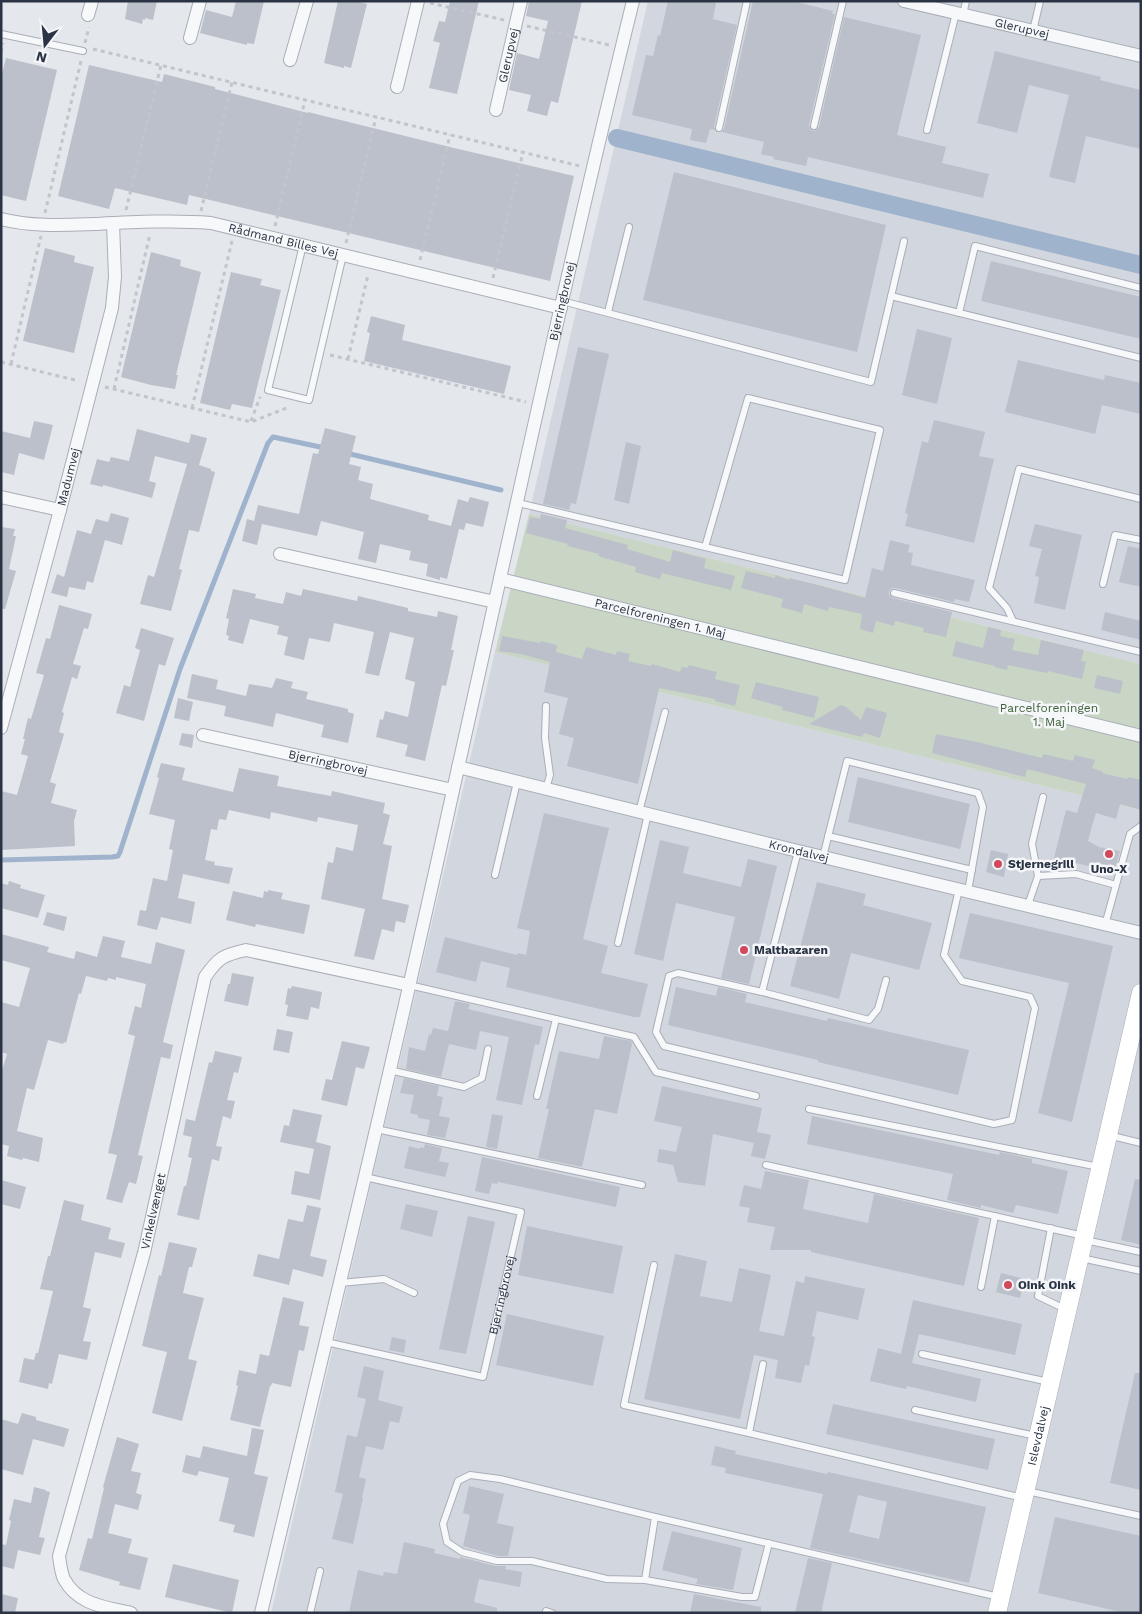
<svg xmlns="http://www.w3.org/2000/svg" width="1142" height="1614" viewBox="0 0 1142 1614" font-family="'Work Sans',sans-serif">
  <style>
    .built { fill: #d2d6de }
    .green { fill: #c9d6c5 }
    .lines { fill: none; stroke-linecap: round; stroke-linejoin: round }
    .stream { stroke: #9fb4cc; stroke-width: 5 }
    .canal { stroke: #9fb4cc; stroke-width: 18 }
    .building { fill: #bbc0ca; fill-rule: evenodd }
    .lane-casing { stroke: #a9aeb7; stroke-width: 8 }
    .street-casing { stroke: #a9aeb7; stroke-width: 14 }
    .secondary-casing { stroke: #a9aeb7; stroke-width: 19 }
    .path { stroke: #c2c5cb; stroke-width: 3; stroke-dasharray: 4 4; stroke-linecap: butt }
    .lane { stroke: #f7f8fa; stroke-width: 6 }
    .street { stroke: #f7f8fa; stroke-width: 12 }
    .secondary { stroke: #fff; stroke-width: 18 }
    .poi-dot { fill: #d1495b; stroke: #f4f6f9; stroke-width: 2 }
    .labels { text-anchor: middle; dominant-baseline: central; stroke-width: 5; stroke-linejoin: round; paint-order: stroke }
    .street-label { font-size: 12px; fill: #2b3445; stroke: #f4f6f9 }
    .park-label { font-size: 12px; fill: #3f6138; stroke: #f4f6f9 }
    .poi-label { font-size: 12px; font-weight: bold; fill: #2b3445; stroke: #f4f6f9; text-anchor: start }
  </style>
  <rect width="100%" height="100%" fill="#e4e7ec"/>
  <path class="built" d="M648,1H1141V664L529,514Z
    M495,652L1141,810V1613H271Z"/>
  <path class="green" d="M529,514L1141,664V810L495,652Z"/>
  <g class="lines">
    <path class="stream" d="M346,453L501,490
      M1,860L112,857L118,856L120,852L180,669L268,443L273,437L325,448"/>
    <path class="canal" d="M617,138L1141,265"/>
  </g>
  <path class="building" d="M128,1H157L153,20L145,18V20L143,19L142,24L125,19Z
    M236,1H264L254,44L247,43V45L200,33L206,10L232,17Z
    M338,1H356L367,4L351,68L344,66V68L324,63Z
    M450,1H479L457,94L429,88L440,43L433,41L439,21L445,22Z
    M529,1H582L558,103L551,101L547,116L527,111L531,95L509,90L517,53L539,59L548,21L526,16Z
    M668,1H710L716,3L713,19L737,25L714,127L715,130L710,129L706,143L690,140L692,129L632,115L646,55L653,56L658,35L660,36Z
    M753,1H793L833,11L832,14H835L809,125L810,129L813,131L817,130L819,127L844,17L921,35L897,135L946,147L942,163L989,174L983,198L808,157L806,166L773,159L774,157L761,154L764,142L722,132L724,129Z
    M995,51L1101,77L1100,80L1141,90V149L1086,136L1075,183L1049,177L1069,95L1029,85L1017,133L977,123Z
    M6,58L57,70L26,201L1,195V78Z
    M89,65L162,82L164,74L215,87V89L308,113V112L454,148L574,176L550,281L189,195L187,205L115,188L109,209L58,196Z
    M674,172L886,225L857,352L643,300Z
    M45,248L75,256L74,262L94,267L74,353L23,341Z
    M151,252L181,260L180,266L201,272L176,375H178L175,389L151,385L121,377Z
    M991,261L1141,297V339L981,301Z
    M231,272L262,279L260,285L281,290L252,408L232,404L230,410L200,403Z
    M371,316L405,325L402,340L511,366L504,394L364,361L370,333L367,332Z
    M917,329L952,338L937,404L902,395Z
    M578,347L609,354L576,504L571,503L569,510L543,504Z
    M1018,360L1104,380L1105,375L1141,383V414L1102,405L1095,434L1005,412Z
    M934,420L985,432L979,456L994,459L974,543L905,526L908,514L905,513L922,441L928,443Z
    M34,421L53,425L44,460L19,453L14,475L1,472V431L30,438Z
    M325,428L356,436L349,464L361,467L358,480L373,484L370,499L429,515L428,520L451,526L458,499L468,502L470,497L489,502L483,527L466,523L464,530L459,529L447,579L440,577V580L426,576L428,564L409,560L411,551L380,544L376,563L358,559L364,532L321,521L317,536L262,524L257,545L242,541L247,519L254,521L258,505L299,514L313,453L318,454Z
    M137,429L189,443L191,434L207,438L199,465L211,469V471L215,472L199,532L189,530L179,569L182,570L171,611L140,604L148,575L154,577L187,464L155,456L149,481L156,483L152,498L103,485V487L90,484L97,459L109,462L111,457L129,461Z
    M626,442L641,446L629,504L614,500Z
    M111,513L129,518L122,545L105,540L93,583L87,581L85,590L69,587L67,597L51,593L57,574L64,577L77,530L91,534L96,519L108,522Z
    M541,514L567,520L565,528L628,545L627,549L670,562L673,550L706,559L704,568L735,576L731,590L662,573L660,579L635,572L636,567L598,556L599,554L567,546L568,544L526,533L530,517L540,519Z
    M1035,524L1082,535L1065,610L1034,603L1039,577L1035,576L1042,549L1029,546Z
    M1,527L15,529L13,536H16L9,569L16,571L5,609H1Z
    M890,540L910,545L908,552L913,553L911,565L975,580L969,602L955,599L954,602L895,588H892L889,591V595L893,598L952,612L946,637L923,632L924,628L895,621L894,626L876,621L873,633L860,629L862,614L829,607L828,611L804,604L802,613L781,607L783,599L741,588L746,571L775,578V575L789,580V578L818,585L865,598L872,568L883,571Z
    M1128,546L1141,549V587L1119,582Z
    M233,589L256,594L255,598L283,604L286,592L301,596L303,589L357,601L358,596L408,608V611L437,617L438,611L458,616L451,650H454L446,686L442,685L425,761L405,756L408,745L376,737L380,719L383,720L385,711L408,717L415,682L405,679L414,638L390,632L379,676L365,673L374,632L334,623L330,642L309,638L304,660L284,655L288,637L277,634L279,626L250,619L243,644L228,640L229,636L226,635L229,619L226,618Z
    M59,605L92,614L88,629L84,628L73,664L81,666L77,679L72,677L62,712L64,713L59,732L64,734L50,782L56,784L51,803L77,810L74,821L75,846L1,850V791L17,795L28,756L21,754L25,739H23L28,718L31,719L44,675L36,673L46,638L50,639Z
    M1105,612L1141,621V640L1101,630Z
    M988,627L1001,630L1000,636L1015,639L1012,650L1038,655L1041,640L1084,650L1081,661L1086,662L1082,679L1048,671L1047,673L1008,665L1007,670L994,667L995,666L952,656L956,641L983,648Z
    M141,628L174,638L165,666L159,664L144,721L116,713L124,685L130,687L140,650L135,648Z
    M502,636L540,643L541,641L557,645L556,652L582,659L586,647L616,655L617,651L630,654L628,661L651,666L652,664L680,672L682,667L688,668L689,665L717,672L715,679L740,685L735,706L715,701V699L659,688L638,784L567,766L574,738L559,734L568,698L544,692L550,662L521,654L499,651Z
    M192,674L218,680L216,689L246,696L249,684L272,688L276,678L293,682L291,688L308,692L306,699L348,709V712L354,714L348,743L321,737L324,725L276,713L273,727L224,716L226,706L187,698Z
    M1097,675L1123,681L1120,694L1094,688Z
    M756,682L819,697L814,718L782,710L783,707L751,698Z
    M178,698L193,702L189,721L174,718Z
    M841,705L846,707L861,720L866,707L887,713L880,738L864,733L862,737L809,724Z
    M182,733L194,735L192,748L179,745Z
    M936,734L977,742L1042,758L1043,754L1073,761L1075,755L1095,760L1092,768L1103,772L1102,773L1127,779L1128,777L1141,780V810L1120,804L1116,819L1096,813L1092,826L1088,841L1099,847L1120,851L1114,872L1054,858L1066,810L1077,813L1086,784L1027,769L1025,777L932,753Z
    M161,763L185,768L182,780L233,792L239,768L279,776L277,786L331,796L332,791L385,803L383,813L390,815L383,844L392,846L382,899L409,905L405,923L396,921L394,932L382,929L374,960L354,956L365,909L321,899L328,862L333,863L336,847L353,851L358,825L318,817L317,822L271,812L270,819L229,810L226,820L219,819L217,830L211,829L205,860L215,862L214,865L233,868L229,884L183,874L178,898L195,902L191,924L161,917L157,930L137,925L140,910L146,911L153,878L167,881L173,850L169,849L175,820L149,814L159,778L157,777Z
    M858,777L970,804L960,849L848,822Z
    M544,813L609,828L583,939L608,946L601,973L648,984L640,1017H634L506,987L510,968L481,961L476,982L436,972L445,937L517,955L518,953L526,955L530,931L517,928Z
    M660,840L689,847L683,873L741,887L748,859L777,866L749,984L721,978L735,917L676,903L663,961L634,954Z
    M991,850L1008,854L1004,877L986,872Z
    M9,881L21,885L20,888L45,895L38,918L1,908V883L8,885Z
    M817,882L866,894L863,905L932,923L919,970L851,953L839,999L790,986Z
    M268,890L283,893L281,899L310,905L304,934L256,924L255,927L226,920L233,891L263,898L264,891L268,892Z
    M47,912L67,917L64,931L43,925Z
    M970,913L1113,946L1072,1122L1038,1113L1069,983L959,958Z
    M1,934L49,947L47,952L74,959L76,951L97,957L103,936L125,941L121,957L151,964L156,942L185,950L163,1042L173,1045L170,1059L161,1057L138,1155L143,1156L136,1184L129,1182L122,1203L106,1199L117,1155L108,1153L135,1036L128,1034L135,1006L141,1008L146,984L116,977V980L108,978L107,981L86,976L81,994L79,993L66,1043L64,1042L63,1044L48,1040L34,1090L27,1088L17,1131L43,1138L39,1162L23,1158L22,1160L7,1156L9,1146L1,1144V1074L7,1054L1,1052V1002L19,1007L30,968L1,960Z
    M232,973L254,977L248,1006L224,1001L228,984H230Z
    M292,986L322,992L319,1009L311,1007L308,1020L286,1016L288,1005L285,1004L288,988L291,989Z
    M676,987L716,996L718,987L747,994L745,1002L827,1021L828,1018L969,1050L958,1095L818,1062V1060L668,1025Z
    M455,1001L470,1004L468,1009L543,1027L539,1045L535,1044L522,1105L496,1100L509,1037L480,1031L476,1050L449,1044L441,1077L406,1069L409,1047L425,1051L429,1034L431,1035L433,1028L448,1031Z
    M277,1029L293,1032L289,1053L273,1050Z
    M604,1036L631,1041L632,1044L617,1114L595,1109L582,1167L538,1158L549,1109H546L559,1051L599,1059Z
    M342,1041L370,1047L364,1069L356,1067L347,1106L321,1100L326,1079L332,1080Z
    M215,1051L242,1057L238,1073L234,1072L227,1100L235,1101L231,1119L223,1116L216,1146L222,1147L219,1161L212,1159L199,1220L177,1215L184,1186H186L192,1158L188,1157L192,1137L183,1135L186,1119L195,1121L209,1062L212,1063Z
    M404,1078L439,1086L437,1096L443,1097L439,1116L450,1118L445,1138L427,1135L430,1120L418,1118V1115L410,1113L414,1095L400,1093Z
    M662,1086L762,1108L757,1132L771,1135L765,1159L751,1156L754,1143L713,1134L705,1186L678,1182L673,1165L657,1162L659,1149L676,1152L682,1127L654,1121Z
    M293,1109L322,1115L316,1142L331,1146L320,1200L291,1194L295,1171L309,1174L314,1149L280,1142L284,1125L289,1126Z
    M492,1114L503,1116L497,1149L486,1147Z
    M812,1116L999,1155L1000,1152L1032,1159V1163L1068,1171L1058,1214L1016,1205L1013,1213L981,1205V1208L947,1200L953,1174L807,1144Z
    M425,1144L442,1148L439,1161L449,1163L445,1177L404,1168L409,1146L420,1149V1147L424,1148Z
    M482,1157L620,1187L616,1207L498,1182L497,1184L492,1183L489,1194L475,1191Z
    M765,1171L809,1180L803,1209L868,1223L874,1194L979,1218L964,1286L811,1252V1250H770L775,1227L747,1222L750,1208L739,1206L744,1185L761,1189Z
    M1135,1179L1141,1180V1245L1121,1240Z
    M1,1180L26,1187L20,1209L1,1204Z
    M64,1200L84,1205L81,1220L111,1228L108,1239L125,1243L121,1258L95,1252L83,1307L91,1309L83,1341L91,1342L87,1360L59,1354L52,1384L49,1383L48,1389L19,1382L24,1358L34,1360L36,1353H38L53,1291L40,1289L48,1256H50Z
    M406,1204L438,1211L432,1237L400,1229Z
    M307,1205L321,1208L310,1256L327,1260L323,1277L293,1269L289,1285L253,1276L258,1254L279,1259L288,1219L303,1222Z
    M468,1216L495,1222L466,1354L439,1349Z
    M527,1226L623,1246L613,1294L518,1275Z
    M169,1242L197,1248L192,1267H189L183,1293L204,1298L188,1359L197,1361L182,1421L152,1413L167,1352L142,1346L159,1275L161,1276Z
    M675,1254L707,1261L700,1296L732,1302L739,1268L771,1275L759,1331L784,1336L796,1281L804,1283L805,1276L865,1289L858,1320L817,1311L812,1336L815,1337L809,1366L805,1365L801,1383L775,1378L778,1360L754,1355L740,1419L644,1399Z
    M1001,1273L1025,1279L1020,1298L996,1292Z
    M283,1297L304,1302L299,1325L309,1327L304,1351L299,1350L291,1387L272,1383L271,1386H270L260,1427L230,1420L238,1386L236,1385L239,1370L256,1374L260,1354L269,1356Z
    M913,1300L1022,1324L1015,1355L919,1334L912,1363L981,1379L976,1402L907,1386L906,1389L870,1381L878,1348L901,1354Z
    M507,1314L604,1336L593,1386L496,1365Z
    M392,1337L406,1340L404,1353L389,1350Z
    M364,1366L384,1371L378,1400L403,1407L399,1423L390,1421L383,1450L366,1446L359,1477L366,1479L362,1498H363L353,1544L332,1539L343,1494L335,1492L347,1435L357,1437L366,1399L357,1397Z
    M1135,1373H1141V1490L1110,1483Z
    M833,1404L995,1439L988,1470L826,1434Z
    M22,1413L36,1417V1420L69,1429L64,1447L33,1439L23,1475L1,1469V1419L18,1424Z
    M252,1428L264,1430L254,1474L268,1477L254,1537L233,1532L235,1525L219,1521L229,1478L199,1471L197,1476L182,1472L186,1455L200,1458L203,1446L247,1456Z
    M117,1437L139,1444L131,1471L141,1473L136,1493L142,1495L138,1510L115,1504L108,1533L132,1539L128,1553L148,1558L140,1590L119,1585L120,1582L79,1570L88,1538L92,1539L104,1488L103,1487Z
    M715,1446L736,1451L735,1454L827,1474L828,1472L986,1507L969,1583L810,1548L823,1494L725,1473L726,1468L711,1465ZM858,1495L887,1502L879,1539L849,1532Z
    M469,1486L504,1494L497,1523L514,1527L508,1556H498L463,1546L470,1515L463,1513Z
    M34,1487L46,1490V1491L50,1492L39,1537L45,1538L40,1555L18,1550L14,1569L1,1566V1544L6,1545L11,1521L9,1520L14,1499L31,1503Z
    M1055,1517L1141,1536V1613H1125L1038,1593Z
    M672,1531L742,1548L733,1590L696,1584L698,1579L662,1570Z
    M404,1542L435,1549L434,1553L460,1559V1557L496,1566H506L505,1569L522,1572L520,1587L479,1579L474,1602L497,1608V1613H349L358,1570L383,1576L384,1572L397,1574Z
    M808,1558L832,1563L821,1613H795Z
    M173,1564L239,1580L232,1613L165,1597Z
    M1,1594L18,1598L15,1613H1Z
    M694,1594L761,1607V1613H690Z"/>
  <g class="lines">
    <g class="lane-casing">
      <g id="lane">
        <path d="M963,15L966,1"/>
        <path d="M1033,31L1040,1"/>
        <path d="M1,34L83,51"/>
        <path d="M814,126L843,1"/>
        <path d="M719,128L747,1"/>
        <path d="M927,130L956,13"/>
        <path d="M303,245L268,390L309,400L343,255"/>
        <path d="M891,296L1141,358"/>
        <path d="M562,301L871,382L904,241"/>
        <path d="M608,312L629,227"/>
        <path d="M959,313L975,246L1141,288"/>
        <path d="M518,503L845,580L880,430L748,398L705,547"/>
        <path d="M1103,584L1115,535L1141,540"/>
        <path d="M894,593L1141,652"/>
        <path d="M1013,621L1007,608L989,588L1019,469L1141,499"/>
        <path d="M546,789L550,775L545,738L546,706"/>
        <path d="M639,812L665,712"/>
        <path d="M828,836L972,870"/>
        <path d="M798,851L762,992L678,973L669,976L656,1032L664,1046L994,1124L1012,1120L1035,1008L1030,997L962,981L944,955L959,889"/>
        <path d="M823,857L847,761L978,793L983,807L968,891"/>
        <path d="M495,875L517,782"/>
        <path d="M1038,876L1032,844L1043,797"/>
        <path d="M1028,905L1038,876L1076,874L1116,885"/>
        <path d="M1105,925L1130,834L1141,826"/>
        <path d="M618,943L648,814"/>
        <path d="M409,985L634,1037L656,1072L756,1096"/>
        <path d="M762,992L869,1020L878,1009L886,980"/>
        <path d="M389,1070L464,1087L482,1078L488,1049"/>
        <path d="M537,1096L556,1019"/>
        <path d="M809,1109L1099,1167"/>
        <path d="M376,1129L642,1185"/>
        <path d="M1108,1135L1141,1143"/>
        <path d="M766,1165L1084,1236"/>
        <path d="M1051,1228L1038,1296L1065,1309"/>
        <path d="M1085,1240L1141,1252"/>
        <path d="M1081,1258L1141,1271"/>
        <path d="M654,1265L624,1405L749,1433L1023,1498"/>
        <path d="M340,1283L384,1279L414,1293"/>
        <path d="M981,1287L995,1216"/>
        <path id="s1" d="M326,1342L483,1377L521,1212L365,1177"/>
        <path d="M922,1354L1049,1382"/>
        <path d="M915,1410L1036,1436"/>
        <path d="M749,1433L763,1364"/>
        <path d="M1027,1491L1141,1516"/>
        <path d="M769,1543L755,1597H742L645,1580L607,1579L532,1561H497L462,1552L447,1542L443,1524L458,1481L470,1475L500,1479L655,1517L999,1597"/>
        <path d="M645,1580L655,1517"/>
        <path d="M546,1611L552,1613"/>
        <path d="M310,1613L320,1571"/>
      </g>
    </g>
    <g class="street-casing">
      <g id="street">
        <path id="s2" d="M904,1L1141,56"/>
        <path d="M88,15L92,1"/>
        <path d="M190,38L200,1"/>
        <path d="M290,60L307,1"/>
        <path d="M397,87L418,1"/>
        <path id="s3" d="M496,110L521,1"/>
        <path id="s4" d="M1,219C33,227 64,225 96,224C135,222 173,220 211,223L561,308"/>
        <path d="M1,497L60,510"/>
        <path d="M280,554L495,602"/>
        <path id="s5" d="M500,579L1141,736"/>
        <path id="s6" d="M1,728L60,510L112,308L115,277L113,223"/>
        <path id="s7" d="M203,735L453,790"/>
        <path id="s8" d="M458,767L798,851L1141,933"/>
        <path id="s9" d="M131,1613C105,1607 78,1605 64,1579C61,1573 60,1563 59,1556L144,1253L205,977C218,958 223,955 246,950L409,985"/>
        <path id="s10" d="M261,1613C326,1341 392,1069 452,795C511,530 568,265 633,1"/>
      </g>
    </g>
    <g class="secondary-casing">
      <g id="secondary">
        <path id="s11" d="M997,1613L1141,993"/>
      </g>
    </g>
    <path class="path" d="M430,3L504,20
      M527,26L609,45
      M85,43L89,27
      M93,49L580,166
      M1,52L3,43
      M126,210L161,65
      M201,211L232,82
      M45,213L81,61
      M275,226L305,100
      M346,243L376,117
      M420,260L450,135
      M493,278L523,152
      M330,355L526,402
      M348,359L368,275
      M1,362L79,381
      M11,364L41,236
      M105,387L251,422L289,407
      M114,389L150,234
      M192,408L232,241
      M251,421L260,397"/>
    <use href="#lane" class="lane"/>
    <use href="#street" class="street"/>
    <use href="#secondary" class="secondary"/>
  </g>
  <g class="poi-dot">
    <circle cx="1109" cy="854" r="5"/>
    <circle cx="998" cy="864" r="5"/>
    <circle cx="744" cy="950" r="5"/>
    <circle cx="1008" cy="1285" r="5"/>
  </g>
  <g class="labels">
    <g class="street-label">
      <text stroke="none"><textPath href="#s2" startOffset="121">Glerupvej</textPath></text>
      <text stroke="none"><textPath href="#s3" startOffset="56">Glerupvej</textPath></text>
      <text stroke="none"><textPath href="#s4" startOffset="285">Rådmand Billes Vej</textPath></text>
      <text stroke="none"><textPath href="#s10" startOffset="1346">Bjerringbrovej</textPath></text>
      <text stroke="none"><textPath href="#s6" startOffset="260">Madumvej</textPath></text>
      <text stroke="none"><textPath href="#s5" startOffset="165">Parcelforeningen 1. Maj</textPath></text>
      <text stroke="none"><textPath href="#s7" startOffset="128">Bjerringbrovej</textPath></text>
      <text stroke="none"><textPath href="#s8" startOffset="351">Krondalvej</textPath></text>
      <text stroke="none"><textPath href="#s9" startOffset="459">Vinkelvænget</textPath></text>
      <text stroke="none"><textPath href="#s1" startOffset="245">Bjerringbrovej</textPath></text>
      <text stroke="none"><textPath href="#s11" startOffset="182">Islevdalvej</textPath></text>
    </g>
    <g class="park-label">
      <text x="1049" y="708">Parcelforeningen<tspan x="1049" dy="14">1. Maj</tspan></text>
    </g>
    <g class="poi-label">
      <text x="1008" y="864">Stjernegrill</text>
      <text x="1109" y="869" text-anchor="middle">Uno-X</text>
      <text x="754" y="950">Maltbazaren</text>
      <text x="1018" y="1285">Oink Oink</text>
    </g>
  </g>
  <rect width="1142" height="1614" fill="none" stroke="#2b3445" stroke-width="5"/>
  <g transform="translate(45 45) rotate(196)" stroke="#f4f6f9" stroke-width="4" paint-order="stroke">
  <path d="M0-4L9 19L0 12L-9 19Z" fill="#2b3445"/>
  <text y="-8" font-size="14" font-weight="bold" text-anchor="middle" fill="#2b3445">N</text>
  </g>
</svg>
